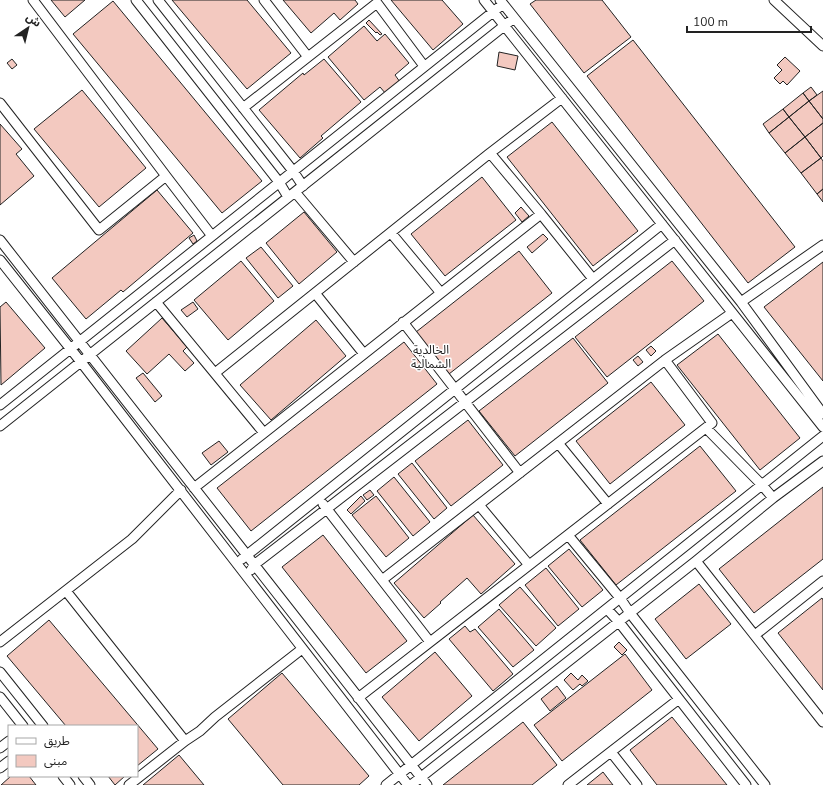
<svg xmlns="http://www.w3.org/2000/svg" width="823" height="785" viewBox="0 0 823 785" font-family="'Nunito Sans','Noto Sans Arabic',sans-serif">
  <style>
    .building { fill: #f3c9c0; stroke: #222 }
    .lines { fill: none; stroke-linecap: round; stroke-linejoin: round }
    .minor-casing { stroke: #222; stroke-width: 11 }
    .minor { stroke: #fff; stroke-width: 9 }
    .labels { text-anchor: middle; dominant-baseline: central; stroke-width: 3; stroke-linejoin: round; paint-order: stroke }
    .neighbourhood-label { font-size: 12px; fill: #222; stroke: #fff }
  </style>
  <rect width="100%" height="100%" fill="#fff"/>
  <path class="building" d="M51,0H85L65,17Z
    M172,0H247L291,53L247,89Z
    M283,0H355L358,4L340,20L334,13L311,33Z
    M391,0H442L463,24L433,50Z
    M536,0H602L631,37L584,73L530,4Z
    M113,1L262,181L222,213L73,34Z
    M369,20L382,34L380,35L377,32L376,33L366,23Z
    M364,26L377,41L385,34L409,63L395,75L400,82L386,94L380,87L364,100L328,57Z
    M633,40L795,247L748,283L587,76Z
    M499,52L518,56L515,70L497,66Z
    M785,57L800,71L787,85L783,81L780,84L774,78L782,70L777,65Z
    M12,59L17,65L12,69L7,63Z
    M324,59L361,102L321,136L323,138L300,158L259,110L303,73L304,75Z
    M811,87L817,95L809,101L803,93Z
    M82,90L146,168L99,207L34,129Z
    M823,91V119L809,101Z
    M803,93L809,101L789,117L783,109Z
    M809,101L823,119V123L805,137L789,117Z
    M783,109L789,117L769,133L763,124Z
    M789,117L805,137L785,153L769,133Z
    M552,122L638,231L593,266L507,157Z
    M823,123V156L821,158L805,137Z
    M0,124L22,149L16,154L34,176L0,205Z
    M805,137L821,158L801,173L785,153Z
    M821,158L823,161V189L817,194L801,173Z
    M482,177L516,220L445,276L411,234Z
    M823,189V202L817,194Z
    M157,190L193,233L123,292L121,290L86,319L52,278Z
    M521,207L529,216L522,222L515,213Z
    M304,212L337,252L299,284L266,243Z
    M543,234L548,239L532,253L527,247Z
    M194,235L197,241L193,244L189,238Z
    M261,247L293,286L278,298L246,258Z
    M519,251L552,293L449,374L416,332Z
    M241,261L274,301L228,340L194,300Z
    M672,261L704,301L607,377L575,337Z
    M823,262V381L764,307Z
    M6,302L45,348L1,385L0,307Z
    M193,302L198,309L187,317L181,310Z
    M162,318L187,347L183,351L194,363L185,371L169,354L147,374L126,351Z
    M316,320L346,356L271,420L240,385Z
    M718,334L800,438L760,470L677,365Z
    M573,338L608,383L515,456L479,411Z
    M404,342L437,384L251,531L217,488Z
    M651,346L656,351L651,356L646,350Z
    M638,356L643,362L638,366L633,360Z
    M143,373L162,396L155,402L136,378Z
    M651,382L685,425L610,484L576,441Z
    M468,420L503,465L451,506L415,461Z
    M219,441L228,452L211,465L202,453Z
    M700,446L736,491L616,585L580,540Z
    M412,463L447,508L434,519L398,474Z
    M394,477L430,522L413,536L377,491Z
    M823,487V559L754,613L719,569Z
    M370,490L374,495L367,500L363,495Z
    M361,496L365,501L351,514L347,510Z
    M376,496L409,538L386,557L352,515Z
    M473,515L515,564L481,594L467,578L440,602L441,603L424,618L394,583Z
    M323,535L407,641L366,673L282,567Z
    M569,549L603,590L582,607L548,566Z
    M546,568L579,609L558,626L525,585Z
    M699,584L731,624L686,659L655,619Z
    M520,587L556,628L536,646L499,605Z
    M822,598L823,600V690L778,633Z
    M499,609L534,650L513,667L478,627Z
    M49,620L158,749L137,766V726H66L7,656Z
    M465,626L470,632L475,629L513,674L493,691L449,639Z
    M619,642L627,650L622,655L614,647Z
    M435,652L472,696L419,741L382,697Z
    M625,654L652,690L562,761L534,725Z
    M282,673L369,776L359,785H283L228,719Z
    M571,673L578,680L582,675L588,681L582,686L580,684L573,690L564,680Z
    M557,686L566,698L550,711L541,699Z
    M672,717L727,785H657L630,750Z
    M523,722L557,765L532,785H443Z
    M179,755L204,785H143Z
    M603,772L613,785H587Z
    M11,776H29L36,785H1Z
    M108,776H125L115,785Z"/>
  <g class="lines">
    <g class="minor-casing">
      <path id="minor" d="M136,0L279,182L288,197
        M158,0L293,171L303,186
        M484,0L823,427
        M500,0L741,302L823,414
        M774,0L823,46
        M308,57L377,3L424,66
        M0,103L99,230L166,176L33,0
        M243,108L308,57L264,0
        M166,176L212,236
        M295,192L354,262
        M541,214L490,153L562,98
        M391,233L441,293
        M0,240L427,785
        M0,260L81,362L408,785
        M315,293L364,354
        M156,302L264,433L541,214L593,279
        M741,302L823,245
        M403,322L520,473
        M215,373L490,153
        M0,405L503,4
        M0,426L514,18
        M706,428L762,485L773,498
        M558,443L608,504
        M194,488L264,433
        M323,504L382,580L665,360
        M479,505L529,565
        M568,535L620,598L630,613L765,785
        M242,559L662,224
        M696,561L823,722
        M251,570L254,565L675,240
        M382,580L430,642
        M66,591L185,741
        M607,609L619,622L746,785
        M755,635L823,581
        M0,642L132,539L181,490
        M0,672L43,726
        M0,697L23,726
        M358,698L712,423L665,360L732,313
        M0,748L9,741
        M611,752L637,785
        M0,768L9,761
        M63,776L70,785
        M83,776L90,785
        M129,785L185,741L200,731L215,717L302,649
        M386,785L823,436
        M411,785L696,561L773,498L823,461
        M568,785L679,699"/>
    </g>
    <use href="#minor" class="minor"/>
  </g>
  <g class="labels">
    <g class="neighbourhood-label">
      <text x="431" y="350">الخالدية<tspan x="431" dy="14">الشمالية</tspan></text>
    </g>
  </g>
  <rect x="8" y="725" width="130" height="52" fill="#ffffff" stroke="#a7a7a7"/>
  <rect x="16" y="738" width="20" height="6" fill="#ffffff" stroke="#a7a7a7"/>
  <text x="44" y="745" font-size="12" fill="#222222">طريق</text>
  <rect x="16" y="755" width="20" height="12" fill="#f3c9c0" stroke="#a7a7a7"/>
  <text x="44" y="765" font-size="12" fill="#222222">مبنى</text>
  <g transform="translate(28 28) rotate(35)" stroke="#ffffff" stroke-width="3" paint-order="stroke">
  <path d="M0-3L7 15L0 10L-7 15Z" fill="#222222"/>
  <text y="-6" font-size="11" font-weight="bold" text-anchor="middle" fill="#222222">ش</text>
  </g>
  <path d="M687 26v6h124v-6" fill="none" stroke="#222222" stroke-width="2"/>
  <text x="693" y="26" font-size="12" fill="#222222" stroke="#ffffff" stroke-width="3" paint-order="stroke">100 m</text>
</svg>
